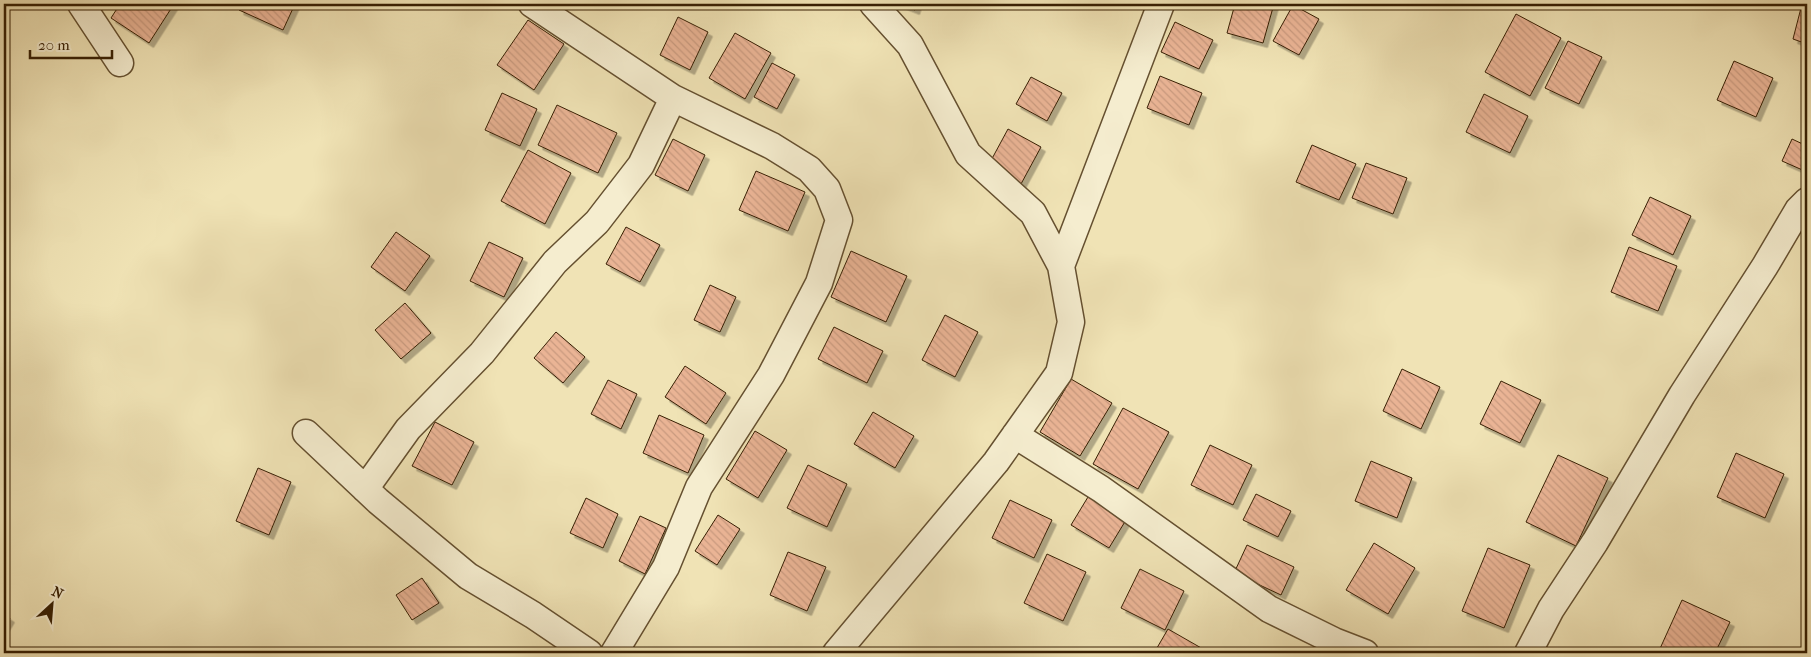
<svg xmlns="http://www.w3.org/2000/svg" width="1811" height="657" viewBox="0 0 1811 657" font-family="'IM FELL French Canon',serif">
  <style>
    .building { fill: url(#building-back-hatch); stroke: #371f03; filter: url(#shadow) }
    .lines { fill: none; stroke-linecap: round; stroke-linejoin: round }
    .street-casing { stroke: #655030; stroke-width: 29 }
    .street { stroke: #f5edcf; stroke-width: 26 }
  </style>
  <defs>
    <pattern id="building-back-hatch" width="6" height="6" patternUnits="userSpaceOnUse" patternTransform="scale(1.25)"><rect width="6" height="6" fill="#eab495"/><path d="M-1 5l2 2M0 0l6 6M5-1l2 2" fill="none" stroke="#c99a7f"/></pattern>
    <filter id="shadow"><feDropShadow dx="4.5" dy="4.5" stdDeviation="0" flood-color="#0004"/></filter>
  </defs>
  <rect width="100%" height="100%" fill="#f0e3b5"/>
  <filter id="stains"><feTurbulence type="fractalNoise" baseFrequency=".004" numOctaves="4"/><feColorMatrix values="0 0 0 0 .2 0 0 0 0 .09 0 0 0 0 .02 0 0 0 .5 -.17"/></filter>
  <radialGradient id="worn" r=".72"><stop offset=".6" stop-color="#630" stop-opacity="0"/><stop offset="1" stop-color="#630" stop-opacity=".3"/></radialGradient>
  <path class="building" d="M120,4H174L149,43L111,18Z
    M242,4H295L283,30L239,10Z
    M900,4H917L915,10Z
    M1235,4H1274L1263,43L1227,33Z
    M1802,4H1807V44L1793,39Z
    M1293,5L1319,19L1299,55L1273,41Z
    M1516,14L1561,38L1530,96L1485,72Z
    M678,17L708,32L690,70L660,55Z
    M528,20L564,44L534,90L497,65Z
    M1175,22L1213,40L1199,69L1161,52Z
    M735,33L771,53L745,99L709,78Z
    M1568,41L1602,57L1579,104L1545,88Z
    M1734,61L1773,78L1756,117L1717,100Z
    M772,63L795,75L777,109L754,97Z
    M1160,76L1202,93L1189,125L1147,108Z
    M1031,77L1062,93L1047,121L1016,104Z
    M502,93L537,109L520,146L485,130Z
    M1484,94L1528,116L1510,153L1466,132Z
    M557,105L617,133L598,173L538,145Z
    M1008,129L1041,147L1021,184L988,166Z
    M673,139L705,155L688,191L655,175Z
    M1792,139L1807,146V172L1782,161Z
    M1312,145L1356,164L1339,200L1296,182Z
    M528,150L571,173L545,224L501,201Z
    M1366,163L1407,178L1393,214L1352,198Z
    M756,171L805,192L788,231L739,210Z
    M1650,197L1691,216L1673,255L1632,235Z
    M626,227L660,245L640,282L606,264Z
    M396,232L430,256L405,291L371,267Z
    M489,242L523,258L504,297L470,281Z
    M1629,247L1677,266L1658,311L1611,292Z
    M851,251L907,276L886,322L831,297Z
    M710,285L736,297L720,332L694,320Z
    M405,303L431,333L401,359L375,330Z
    M945,315L978,332L955,377L922,360Z
    M834,327L883,351L867,383L818,359Z
    M556,332L585,357L563,383L534,358Z
    M685,366L726,393L706,424L665,397Z
    M1402,369L1440,387L1421,429L1383,411Z
    M1071,379L1112,403L1080,456L1040,432Z
    M608,380L637,394L621,429L591,414Z
    M1501,381L1541,400L1520,443L1480,424Z
    M1123,408L1169,432L1138,489L1093,464Z
    M873,412L914,436L895,468L854,444Z
    M659,415L704,435L688,473L643,453Z
    M435,422L474,442L452,485L412,466Z
    M755,431L787,450L758,498L726,479Z
    M1210,445L1252,465L1233,505L1191,485Z
    M1736,453L1784,474L1765,518L1717,497Z
    M1558,455L1608,478L1576,546L1526,522Z
    M1371,461L1412,478L1397,518L1355,501Z
    M808,465L847,484L827,527L787,508Z
    M258,468L291,482L269,535L236,521Z
    M1091,492L1129,515L1109,548L1071,525Z
    M1256,494L1291,511L1278,537L1243,520Z
    M586,498L618,514L603,548L570,533Z
    M1010,500L1052,520L1034,558L992,538Z
    M718,515L740,529L717,565L695,551Z
    M640,516L666,528L645,574L619,561Z
    M1374,543L1415,568L1388,614L1346,590Z
    M1247,545L1294,567L1281,595L1234,573Z
    M1488,548L1530,565L1504,628L1462,611Z
    M788,552L826,567L807,611L770,595Z
    M1047,554L1086,572L1063,621L1024,603Z
    M1140,569L1184,591L1165,630L1121,608Z
    M422,578L439,603L412,620L396,595Z
    M1682,600L1730,622L1715,653H1658Z
    M4,614L10,618L4,628Z
    M1168,629L1210,653H1154Z"/>
  <g class="lines">
    <g class="street-casing">
      <path id="street" d="M81,4L120,63
        M532,4L673,98L772,146L809,169L827,189L839,220L819,283L771,375L699,487L666,567L614,653
        M1061,266L1161,4
        M306,433L378,501L468,576L533,615L589,653
        M1015,435L1101,489L1269,609L1334,641L1365,653
        M365,489L408,429L482,353L555,262L597,222L641,165L673,98
        M836,653L996,462L1059,373L1071,322L1061,266L1033,213L968,154L910,45L873,4
        M1528,653L1551,609L1595,542L1682,395L1765,266L1798,210L1807,201"/>
    </g>
    <use href="#street" class="street"/>
  </g>
  <rect width="1811" height="657" fill="none" stroke="#f0e3b5" stroke-width="20"/>
  <rect x="5" y="5" width="1801" height="647" fill="none" stroke="#371f03" stroke-width="2.5"/>
  <rect x="10" y="10" width="1791" height="637" fill="none" stroke="#371f03"/>
  <g transform="translate(52 604) rotate(26)" stroke="#f5edcf" stroke-width="4" paint-order="stroke">
  <path d="M0-4L9 19L0 12L-9 19Z" fill="#371f03"/>
  <text y="-8" font-size="14" font-weight="bold" text-anchor="middle" fill="#371f03">N</text>
  </g>
  <path d="M30 50v8h82v-8" fill="none" stroke="#371f03" stroke-width="2.5"/>
  <text x="38" y="50" font-size="15" fill="#371f03" stroke="#f5edcf" stroke-width="4" paint-order="stroke">20 m</text>
  <rect width="100%" height="100%" filter="url(#stains)"/>
  <rect width="100%" height="100%" fill="url(#worn)"/>
</svg>
